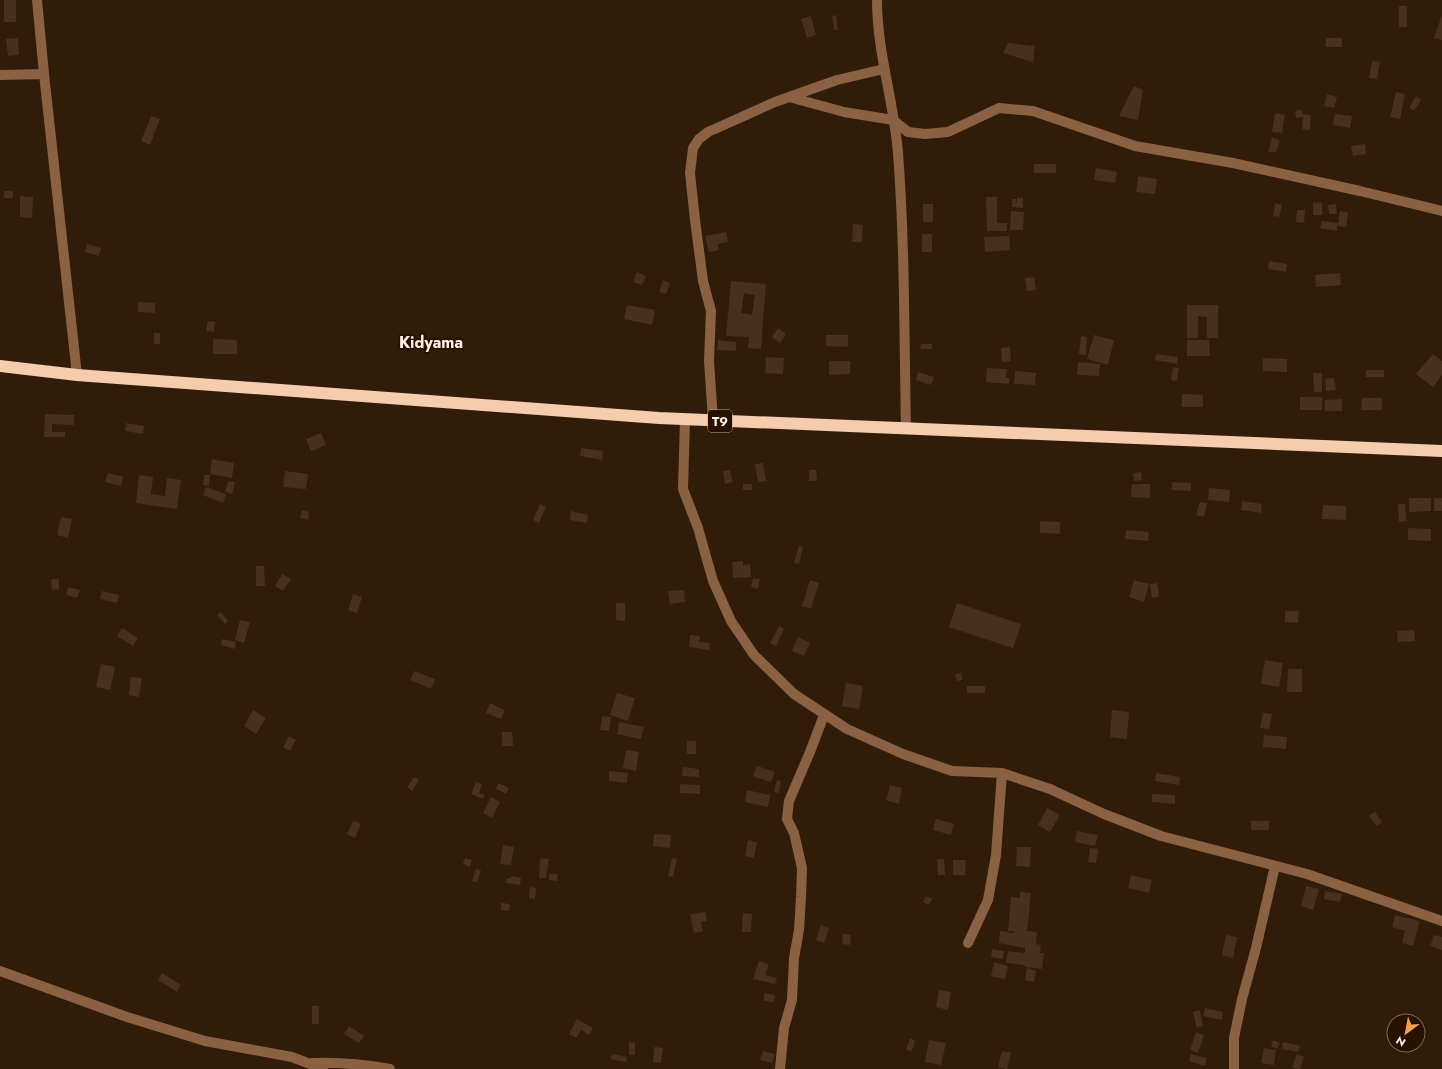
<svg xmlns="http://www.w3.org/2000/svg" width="1442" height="1069" viewBox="0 0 1442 1069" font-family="Jost,sans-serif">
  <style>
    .building { fill: #47301e; fill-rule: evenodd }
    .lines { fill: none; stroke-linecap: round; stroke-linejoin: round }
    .street { stroke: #8a6142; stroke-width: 10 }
    .highway { stroke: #f5ccad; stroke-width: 12 }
    .labels { text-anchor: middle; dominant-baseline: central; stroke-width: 4; stroke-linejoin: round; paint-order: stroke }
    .shield { fill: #271202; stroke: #beaca0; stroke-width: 1 }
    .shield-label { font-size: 13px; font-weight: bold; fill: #feeee3 }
    .quarter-label { font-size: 16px; font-weight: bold; fill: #feeee3; stroke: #271202 }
  </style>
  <rect width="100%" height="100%" fill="#311b09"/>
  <path class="building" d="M4,0H16V22H4Z
    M1399,6H1407V27H1399Z
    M836,15L838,30H834L832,16Z
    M1442,15V40L1434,38Z
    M811,16L816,35L807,38L801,19Z
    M18,38L19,55L8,56L6,39Z
    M1326,38H1342V47H1326Z
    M1008,43L1035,46L1033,62L1003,53Z
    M1372,61L1380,62L1377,79L1369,78Z
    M1134,86L1143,90L1138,120L1119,116Z
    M1396,92L1405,94L1400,119L1390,117Z
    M1327,94L1337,97L1334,108L1324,106Z
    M1416,96L1421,100L1414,111L1409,108Z
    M1302,110L1303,117L1296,118L1295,111Z
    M1275,113L1285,115L1282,133L1272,132Z
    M1303,114L1311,115L1310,130L1302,129Z
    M1335,114L1352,116L1350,128L1333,125Z
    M151,116L160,119L150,145L141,141Z
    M1272,137L1280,141L1276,152H1268Z
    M1365,144L1366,154L1353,156L1351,146Z
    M1034,164H1056V173H1034Z
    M1096,168L1117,172L1115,183L1094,180Z
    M1138,176L1157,179L1155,194L1136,192Z
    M4,191H13V198H4Z
    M20,196L33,197L32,218L20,217Z
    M986,197H997V223H1007V231H987Z
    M1017,198H1023V208L1012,207V199H1016V202L1017,203Z
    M1313,202L1322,203V215H1313Z
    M1275,203L1282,205L1279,217L1273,216Z
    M923,204H933V222H923Z
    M1336,204L1337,214H1329L1328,205Z
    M1297,210H1305L1304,223L1296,222Z
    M1011,211L1024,212L1023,230H1010Z
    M1340,211L1348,213L1346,227L1337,226V231L1320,228L1322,221L1338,223Z
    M853,224L863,225L862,242H852Z
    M726,232L728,242L718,244L719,250L709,252L705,236Z
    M922,234H932V252H922Z
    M1009,236L1010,250L985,252L984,237Z
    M87,244L101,248L99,256L85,252Z
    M1269,261L1287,264L1286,272L1268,269Z
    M637,272L646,276L642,285L633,282Z
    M1340,273L1341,285L1316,287L1315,275Z
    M1034,277L1036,290L1027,291L1025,278Z
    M663,280L670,283L666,294L659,292Z
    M731,281L766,284L761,349L748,348L749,337L726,336ZM744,293L755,295L752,315L741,313Z
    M138,302L155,303V313L138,312Z
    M627,305L655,310L652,325L624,319Z
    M1187,305H1218V338H1207V317L1198,316V338H1187Z
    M208,321L215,322L214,332L206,331Z
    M778,328L786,334L780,343L772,337Z
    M154,333H160V344H154Z
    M826,335H848V347L826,346Z
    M1094,335L1114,340L1108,365L1087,359Z
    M1081,336L1087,337L1086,355L1079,354Z
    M213,339L237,340V354H213Z
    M718,340L736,342V351L717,350Z
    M1187,340H1209L1210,356H1187Z
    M921,344H932V349H920Z
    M1010,347L1011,361L1002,362L1001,348Z
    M1156,354L1178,357L1177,364L1155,360Z
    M1433,354L1442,361V375L1433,387L1416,374Z
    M766,357L784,358L783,374L765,373Z
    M1263,358L1287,359V372L1263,371Z
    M829,361H850V374L829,375Z
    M1078,362L1100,364L1099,376L1077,375Z
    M1173,367L1179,368L1177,381L1171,380Z
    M987,368L1007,369L1006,378H1010L1009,384L986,382Z
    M1366,370H1384V377H1366Z
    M1015,371L1036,373L1035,385L1014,384Z
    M918,372L934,377L931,385L916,380Z
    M1313,373H1322V392H1314Z
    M1334,378L1336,390L1326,391L1325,379Z
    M1182,394L1203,395V407H1182Z
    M1300,397H1322V410H1300Z
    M1362,398H1382V410H1361Z
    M1342,399V411H1325V400Z
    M45,414L74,415V425L52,424V432H65V437H44Z
    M126,423L144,426L143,434L125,431Z
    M321,433L326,445L311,451L306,439Z
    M581,448L603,451L602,460L580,456Z
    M212,459L234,463L232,478L210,474Z
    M763,463L766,481L758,482L755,464Z
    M730,470L733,482L725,484L723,471Z
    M809,470H816L817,481H809Z
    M285,471L308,474L306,489L283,487Z
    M1141,472L1142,480L1134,481L1133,473Z
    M108,473L123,477L121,486L105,482Z
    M139,475L153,477L151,494L165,496L167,478L181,480L177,509L136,503Z
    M204,475H210L209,486L203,485Z
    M228,481L235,482L232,494L225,492Z
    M1172,482L1191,483V491L1172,490Z
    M743,484H752V490H743Z
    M1132,484H1150V498L1131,497Z
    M206,487L226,494L223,503L203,495Z
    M1209,488L1230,490L1229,502L1208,500Z
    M1409,498H1431V511L1409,512Z
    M1434,498H1442V511H1434Z
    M1242,501L1262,504L1261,513L1241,510Z
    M1200,502L1207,503L1204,517L1196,515Z
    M540,504L546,507L539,523L533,520Z
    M1398,504H1405L1406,521L1399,522Z
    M1323,505L1346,506V520L1322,519Z
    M302,510L309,512L308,520L300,518Z
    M571,511L588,515L587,523L570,520Z
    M61,517L72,519L68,538L57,535Z
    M1040,521L1060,522V534L1040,533Z
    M1408,528L1431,529V541L1408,540Z
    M1126,530L1149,532L1148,541L1125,539Z
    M799,546L803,547L799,564L794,563Z
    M743,561V565L750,564L751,577L733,578L732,562Z
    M256,566H264L265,586H256Z
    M282,574L291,579L283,591L275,586Z
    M753,578L760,579L758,589L751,587Z
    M51,579H59V589L52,590Z
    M810,580L819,583L811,609L802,606Z
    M1134,580L1149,584L1144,602L1129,597Z
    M1157,583L1159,597L1152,598L1150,584Z
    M68,587L80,590L77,598L66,595Z
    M684,590L685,602L670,604L668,591Z
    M102,591L119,595L117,603L100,599Z
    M353,594L362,597L357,613L348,610Z
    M616,603H625V621L616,620Z
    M957,603L1021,624L1013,648L949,627Z
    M1285,611H1299L1298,623L1285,622Z
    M221,612L228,621L225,624L217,615Z
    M240,620L250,622L244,643L235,640Z
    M779,626L784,629L776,646L770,643Z
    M122,628L138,638L133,646L117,636Z
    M1414,630L1415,641L1398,642L1397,631Z
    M690,635L700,636L699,642L710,643L709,650L689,647Z
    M798,637L810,643L804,656L792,651Z
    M222,639L236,642L235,649L221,645Z
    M1265,660L1283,663L1279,687L1261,684Z
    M101,664L115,667L110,690L96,687Z
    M1288,669H1302V692H1287Z
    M414,671L435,679L431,689L410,680Z
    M961,673L962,680L957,681L955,674Z
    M131,677L142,678L139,697L129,695Z
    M846,683L863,686L859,709L842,706Z
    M967,686H985V693H967Z
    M617,693L635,698L628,721L610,715Z
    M490,703L505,710L501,719L486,713Z
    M253,710L266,718L256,734L244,726Z
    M1112,710L1129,712L1127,739L1110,737Z
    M1263,713L1272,714L1269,729L1260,728Z
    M602,716L611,717L609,731L600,730Z
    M619,722L644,727L641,739L617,734Z
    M502,732H512L513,746H502Z
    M1264,735L1287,737L1286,749L1263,747Z
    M289,736L296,740L290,751L283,747Z
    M687,741H696V754H687Z
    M626,750L639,752L636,771L623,768Z
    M757,766L775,772L771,782L753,776Z
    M683,767L699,769V777L682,776Z
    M609,771L628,773L627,783L609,781Z
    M1156,773L1180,777L1179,785L1155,781Z
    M414,777L419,780L412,791L407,787Z
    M777,780L781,781L779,793L774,792Z
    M476,782L482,784L479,793L485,795L483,799L471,794Z
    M498,783L509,788L506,794L496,789Z
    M680,784L700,785V794L680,793Z
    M890,785L902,788L899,804L886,800Z
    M747,790L770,795L768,807L745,802Z
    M1152,794L1175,795V804L1152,802Z
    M491,797L500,802L492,818L483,813Z
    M1047,808L1060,815L1050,832L1038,825Z
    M1375,812L1382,822L1377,826L1369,816Z
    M936,819L954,824L951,835L933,830Z
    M353,821L361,824L355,838L347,834Z
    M1251,821H1269V830H1251Z
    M1077,831L1098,835L1095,846L1075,842Z
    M654,834L671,835L670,848L653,846Z
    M748,840L757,842L754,858L745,856Z
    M503,845L514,847L511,865L500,864Z
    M1017,847H1031L1030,867L1016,866Z
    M1090,848L1098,849L1096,863L1088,862Z
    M465,858L472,860L470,867L463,864Z
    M540,858L549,859L546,878H539Z
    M672,858L677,859L673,877L668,876Z
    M937,859H944L945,875H938Z
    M953,860H966L965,875H953Z
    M476,869L481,870L477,882L472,881Z
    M549,874H558L557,881L549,880Z
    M1131,875L1152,880L1149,893L1128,888Z
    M511,876L521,878L520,885L506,883L507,878H511Z
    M1306,886L1319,889L1313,910L1301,906Z
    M530,887L536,888L535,899L529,898Z
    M1325,891L1342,894L1340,902L1324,899Z
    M1020,892L1031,893L1027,931L1037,932L1036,944L1041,945L1040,953H1044L1042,969L1025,967V965L1006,963L1008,951L1025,953V948L999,943L1000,931L1014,933V931H1008L1011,897L1020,898Z
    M926,896L932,899L928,905L923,902Z
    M501,903L510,904L509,911L501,910Z
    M705,912L707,921L701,922L703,931L694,933L690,914Z
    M743,913L752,914L751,932H742Z
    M1395,915L1420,921L1413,946L1402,943L1405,931L1392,927Z
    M821,925L829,928L824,943L816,940Z
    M843,934L851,935L850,945L842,944Z
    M1226,935L1237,937L1233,958L1222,955Z
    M1434,935L1442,937V950L1430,946Z
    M992,949L1004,951L1003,959L991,957Z
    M759,961L769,964L765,975L777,978L775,984L753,979Z
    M994,962L1008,966L1005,979L991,976Z
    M1027,968L1036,971L1034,982L1025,980Z
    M162,973L181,985L177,992L158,980Z
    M939,990L951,992L948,1010L936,1007Z
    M764,993L775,995L774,1002L764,1001Z
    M312,1006H319V1024H312Z
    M1205,1008L1223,1012L1222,1020L1203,1016Z
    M1200,1010L1203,1026L1197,1028L1193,1012Z
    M577,1019L593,1028L589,1035L581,1030L576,1038L569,1034Z
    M349,1026L364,1036L359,1043L344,1034Z
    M1196,1032L1204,1035L1198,1053L1190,1050Z
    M910,1038L915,1041L911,1052L906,1049Z
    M929,1040L946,1043L941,1065L925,1062Z
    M1273,1040L1280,1043L1277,1049L1271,1046Z
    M629,1042L635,1043V1055H629Z
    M1283,1042L1300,1046L1298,1052L1282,1049Z
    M654,1047L663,1048L661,1063L653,1062Z
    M1264,1048L1276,1050L1274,1065L1261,1063Z
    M763,1051L775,1054L772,1063L760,1060Z
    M1002,1051L1011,1053L1007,1069L998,1067Z
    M612,1054L627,1057L626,1062L611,1059Z
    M1191,1054L1207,1058L1205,1066L1189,1061Z
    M1297,1054L1304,1057L1300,1069L1292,1068Z"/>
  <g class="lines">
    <path class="street" d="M37,0L44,74L77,375
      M877,0C877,52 894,102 898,153C905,245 904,337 906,428
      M0,75L44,74
      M789,97L844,112L893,120L908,132L925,134L948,132L999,108L1033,111L1135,146L1233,163L1360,191L1442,211
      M685,419L683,489L698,528L713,581L731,621L754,655L794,694L847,729L903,754L952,771L1002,773L1050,789L1104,814L1161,836L1307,874L1442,921
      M713,420L709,361L711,311L703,281L695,220L690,173L693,148L699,139L708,132L775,102L837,80L884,69
      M968,943L988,900L996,855L1002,773
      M0,971L127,1017L205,1041L292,1057L323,1069
      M312,1063C341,1062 362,1064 390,1069
      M780,1069L784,1028L792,1000L794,958L799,930L801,897L802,868L794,833L787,819L789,801L810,752L824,715
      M1234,1069V1038L1242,999L1256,948L1275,866"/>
    <path class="highway" d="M0,366L77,375L659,418L1442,451"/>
  </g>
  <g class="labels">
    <rect class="shield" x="708" y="410" width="24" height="22" rx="3"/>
    <g class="shield-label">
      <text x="720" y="421">T9</text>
    </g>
    <g class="quarter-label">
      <text x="431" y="342">Kidyama</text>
    </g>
  </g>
  <g transform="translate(1406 1033) rotate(212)"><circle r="19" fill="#271202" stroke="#7d6a5c"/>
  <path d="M0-3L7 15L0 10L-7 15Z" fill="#fb9e51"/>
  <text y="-6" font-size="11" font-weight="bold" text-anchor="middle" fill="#feeee3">N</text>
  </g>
</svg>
